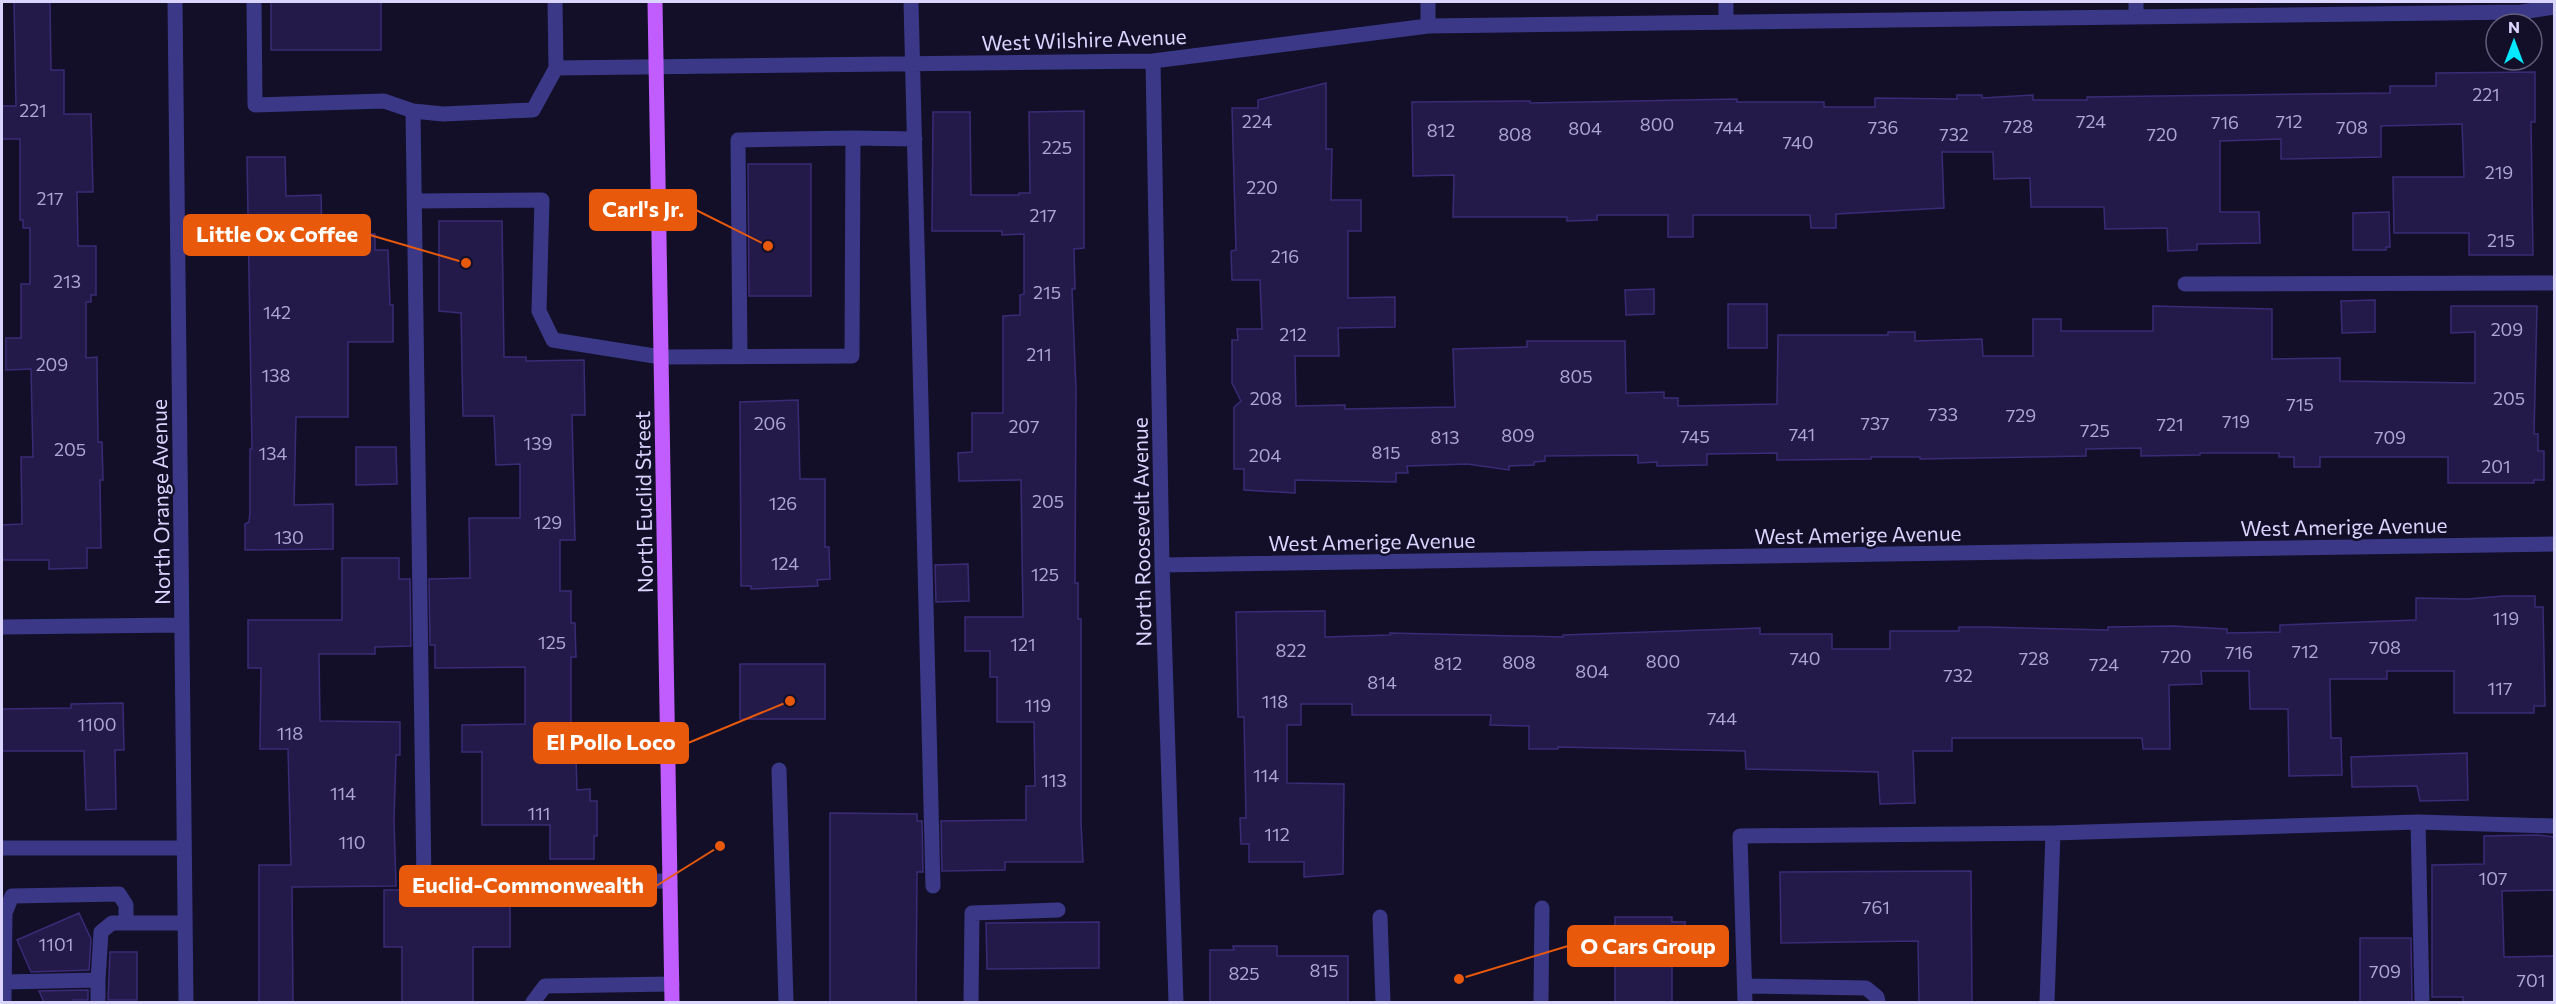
<svg xmlns="http://www.w3.org/2000/svg" width="2556" height="1004" viewBox="0 0 2556 1004" font-family="Commissioner,sans-serif">
  <style>
    .building { fill: #231a49; stroke: #3a2b76; stroke-width: 1.5 }
    .lines { fill: none; stroke-linecap: round; stroke-linejoin: round }
    .minor { stroke: #3b3888; stroke-width: 15 }
    .major { stroke: #c15cff; stroke-width: 15 }
    .labels { text-anchor: middle; dominant-baseline: central; stroke-width: 5; stroke-linejoin: round; paint-order: stroke }
    .number-label { font-size: 18px; fill: #aca6d2 }
    .street-label { font-size: 21px; fill: #dad5ff; stroke: #130f28 }
    .leader { fill: none; stroke: #e8590c; stroke-width: 2 }
    .callout-dot { fill: #e8590c; stroke: #130f28; stroke-width: 2 }
    .callout { fill: #e8590c; stroke: #e8590c; stroke-width: 2 }
    .callout-label { font-size: 22px; text-anchor: middle; font-weight: bold; fill: #fff }
  </style>
  <rect width="100%" height="100%" fill="#130f28"/>
  <path class="building" d="M14,2H50L51,70H64V114H91L93,192H77L78,246H96V295H91V302H86V358L97,357L98,442H102L103,480H100L101,548H87V568L49,569V560H2V525L22,524L21,457H33L31,369L6,370V338H21V284H30V228H23V220H20V139H2V106H16Z
    M271,2H381V50H271Z
    M2535,72V122H2531L2533,255H2469V233H2394L2393,177H2464L2462,124L2381,126V157L2281,159V139L2220,141V212H2259L2260,243L2197,244V250L2168,251L2167,228L2105,229L2104,207H2031L2030,178L1994,179L1993,152H1942L1944,208L1836,214V228H1811L1810,215H1693V237H1668V215H1597V220L1567,221V217H1453L1454,175L1413,176L1412,102L1530,101V103L1737,99V102H1824V107H1875V98L1957,99V95H1982V98L2033,95V100H2087V97L2390,93V86H2436V73Z
    M1326,83V149H1332L1331,200H1361V231H1348V298L1395,297V327L1338,328L1339,356H1295L1296,406L1345,405V409L1455,407L1453,349L1527,347V341H1625L1626,393L1664,392V398H1678V406L1777,404L1778,335H1888V332H1915V341L1982,339L1983,356H2033V319H2061V331H2153V306L2272,309V359L2340,358V381L2475,383V332L2451,333V306H2537L2534,434H2538V451H2544V480H2534V483H2448V457H2320V467H2294V457H2279V453H2200V455L2141,456V448L2086,449V456L1920,459V457H1871V459L1777,460V453L1707,454V465L1657,466V462L1638,463V455L1545,456V461L1534,462V465L1509,466V470L1467,464L1407,466L1408,473H1396V482L1295,480V493L1244,490V469H1234V407L1241,401L1232,383V340H1238L1237,329H1262L1260,280H1232L1231,251L1236,250L1232,108H1258V100Z
    M1084,111V248L1074,249L1075,289H1072L1076,389L1075,583H1078V619H1081V822L1083,862H1005V870L942,871L941,821L1026,820V786H1035L1034,722H997V677H990V651H965V617H1023L1021,480L959,481L958,453L972,452V413H1003V316L1020,315V295L1024,294V234L1002,235V231H932L933,112H970L971,195H1019V193H1030L1029,112Z
    M247,157H285L286,196L321,195L322,235L375,234V250H388L390,305H393V342H348V417H296L294,505L333,504V549L245,550V524L249,522L250,512V449H252Z
    M748,164H811V296H749Z
    M2389,212L2390,247H2386V250H2353V213Z
    M439,221H502L504,357H526V361L584,360L585,415H572L575,540H560V591H571V623H575L576,657H571V728H575L577,790L590,789V801H597V836H594V859H550V825H482V752H462V725L525,724V667L435,668V645H430L429,579L470,578L469,518H520V464L496,465L494,416H463L461,313L439,311Z
    M1654,289V314L1626,315L1625,290Z
    M2375,300V332L2342,333L2341,301Z
    M1728,304H1767V348H1728Z
    M798,400L800,479H825V547H829L830,579L817,580L818,586L751,589V586H741L740,402Z
    M356,447H396L397,484L356,485Z
    M342,558H399V579H410L411,646L375,647V654H319L320,721L400,722V755H396L394,820L396,886L292,887L293,1002H259V865H291L288,749H260L261,668H248V620H342Z
    M968,564L969,601L936,602L935,565Z
    M2503,596H2535V607H2543L2545,706H2534V713H2454V671H2387V679H2330L2331,738H2341L2342,775L2289,776L2288,709H2250L2249,671H2201L2202,684L2169,685L2170,749H2143L2142,738H1952V751H1913L1915,803L1880,804L1878,772L1746,769L1745,751L1558,747V749H1529V726L1490,725L1491,715H1352V704H1301V725H1287V783L1344,784L1343,874L1304,877V862H1249V844H1241L1240,818H1246L1244,717H1238L1236,612L1325,611V637L1390,635V633L1563,637V635L1760,628V634H1832V649H1890V631H1959V627H1986L2108,630V627L2173,626L2227,629V633L2280,632V625L2416,620V598L2468,599Z
    M740,664H825V719H740Z
    M123,703L124,750H115L116,809L86,810L84,751H2V709L71,708V704Z
    M2467,753L2468,800L2420,801L2417,786L2352,787L2351,757Z
    M830,813L917,814V821H922L923,872H917L916,1002H830Z
    M2537,835L2554,837V890L2502,891L2504,957L2554,956V1002H2463V997H2432V865L2484,864V836Z
    M1971,871L1972,1002H1919L1918,941L1781,943L1780,872Z
    M384,890H417L424,893L510,892V947H473V1002H402V947H384Z
    M79,913L91,939L89,970L31,972L17,940Z
    M1615,917H1672V922H1685V950H1672V1002H1615Z
    M1099,922V968L987,969L986,923Z
    M2360,938H2411L2412,1002H2360Z
    M1233,946H1277V956H1348V1002H1210V950H1234Z
    M110,952H137V1000H108Z
    M88,990V1000H73V1002H44L39,991Z"/>
  <g class="lines">
    <path class="minor" d="M175,2L186,1002
      M254,2L255,105L384,101L413,111L443,114L533,110L556,68L1153,61L1428,26L2521,12L2554,7
      M555,2L556,68
      M911,2L933,886
      M1428,2V26
      M2136,17V2
      M1726,22V2
      M1153,61L1162,565L1176,1002
      M413,111L424,883L670,881
      M415,201L542,200L539,311L553,340L661,357L852,356L853,138L915,139
      M2185,284L2554,283
      M740,356L738,140L853,138
      M1162,565L2554,544
      M2,627L182,625
      M779,770L786,1002
      M2418,822L2422,1002
      M2,848H184
      M1380,917L1383,1002
      M98,980L101,932L112,923H185
      M5,982L98,980V1002
      M1745,986L1866,988L1877,997L1878,1002
      M4,1002L5,913L12,896L119,894L126,905V923
      M533,1002L545,986L672,984
      M971,1002L972,913L1058,910
      M1541,1002L1542,908
      M1745,1002L1740,836L2053,833L2418,822L2554,826
      M2047,1002L2053,833"/>
    <path class="major" d="M655,2L672,1002"/>
  </g>
  <g class="labels">
    <g class="number-label">
      <text x="2486" y="94">221</text>
      <text x="33" y="110">221</text>
      <text x="1257" y="121">224</text>
      <text x="2091" y="121">724</text>
      <text x="2289" y="121">712</text>
      <text x="2225" y="122">716</text>
      <text x="1657" y="124">800</text>
      <text x="2018" y="126">728</text>
      <text x="1729" y="127">744</text>
      <text x="1883" y="127">736</text>
      <text x="2352" y="127">708</text>
      <text x="1585" y="128">804</text>
      <text x="1441" y="130">812</text>
      <text x="1515" y="134">808</text>
      <text x="1954" y="134">732</text>
      <text x="2162" y="134">720</text>
      <text x="1798" y="142">740</text>
      <text x="1057" y="147">225</text>
      <text x="2499" y="172">219</text>
      <text x="1262" y="187">220</text>
      <text x="50" y="198">217</text>
      <text x="1043" y="215">217</text>
      <text x="2501" y="240">215</text>
      <text x="1285" y="256">216</text>
      <text x="67" y="281">213</text>
      <text x="1047" y="292">215</text>
      <text x="277" y="312">142</text>
      <text x="2507" y="329">209</text>
      <text x="1293" y="334">212</text>
      <text x="1039" y="354">211</text>
      <text x="52" y="364">209</text>
      <text x="276" y="375">138</text>
      <text x="1576" y="376">805</text>
      <text x="1266" y="398">208</text>
      <text x="2509" y="398">205</text>
      <text x="2300" y="404">715</text>
      <text x="1943" y="414">733</text>
      <text x="2021" y="415">729</text>
      <text x="2236" y="421">719</text>
      <text x="770" y="423">206</text>
      <text x="1875" y="423">737</text>
      <text x="2170" y="424">721</text>
      <text x="1024" y="426">207</text>
      <text x="2095" y="430">725</text>
      <text x="1802" y="434">741</text>
      <text x="1518" y="435">809</text>
      <text x="1695" y="436">745</text>
      <text x="1445" y="437">813</text>
      <text x="2390" y="437">709</text>
      <text x="538" y="443">139</text>
      <text x="70" y="449">205</text>
      <text x="1386" y="452">815</text>
      <text x="273" y="453">134</text>
      <text x="1265" y="455">204</text>
      <text x="2496" y="466">201</text>
      <text x="1048" y="501">205</text>
      <text x="783" y="503">126</text>
      <text x="548" y="522">129</text>
      <text x="289" y="537">130</text>
      <text x="785" y="563">124</text>
      <text x="1045" y="574">125</text>
      <text x="2506" y="618">119</text>
      <text x="552" y="642">125</text>
      <text x="1023" y="644">121</text>
      <text x="2385" y="647">708</text>
      <text x="1291" y="650">822</text>
      <text x="2305" y="651">712</text>
      <text x="2239" y="652">716</text>
      <text x="2176" y="656">720</text>
      <text x="1805" y="658">740</text>
      <text x="2034" y="658">728</text>
      <text x="1663" y="661">800</text>
      <text x="1519" y="662">808</text>
      <text x="1448" y="663">812</text>
      <text x="2104" y="664">724</text>
      <text x="1592" y="671">804</text>
      <text x="1958" y="675">732</text>
      <text x="1382" y="682">814</text>
      <text x="2500" y="688">117</text>
      <text x="1275" y="701">118</text>
      <text x="1038" y="705">119</text>
      <text x="1722" y="718">744</text>
      <text x="97" y="724">1100</text>
      <text x="290" y="733">118</text>
      <text x="1266" y="775">114</text>
      <text x="1054" y="780">113</text>
      <text x="343" y="793">114</text>
      <text x="539" y="813">111</text>
      <text x="1277" y="834">112</text>
      <text x="352" y="842">110</text>
      <text x="2493" y="878">107</text>
      <text x="1876" y="907">761</text>
      <text x="56" y="944">1101</text>
      <text x="1324" y="970">815</text>
      <text x="2385" y="971">709</text>
      <text x="1244" y="973">825</text>
      <text x="2531" y="980">701</text>
    </g>
    <g class="street-label">
      <text transform="translate(1084 39) rotate(-2)">West Wilshire Avenue</text>
      <text transform="translate(160 502) rotate(-91)">North Orange Avenue</text>
      <text transform="translate(643 502) rotate(-91)">North Euclid Street</text>
      <text transform="translate(2344 526) rotate(-1)">West Amerige Avenue</text>
      <text transform="translate(1141 532) rotate(-91)">North Roosevelt Avenue</text>
      <text transform="translate(1858 534) rotate(-1)">West Amerige Avenue</text>
      <text transform="translate(1372 541) rotate(-1)">West Amerige Avenue</text>
    </g>
  </g>
  <path class="leader" d="M768 246L696 210M466 263L370 235M790 701L688 743M720 846L656 886M1459 979L1568 946"/>
  <g class="callout-dot">
    <circle cx="768" cy="246" r="6"/>
    <circle cx="466" cy="263" r="6"/>
    <circle cx="790" cy="701" r="6"/>
    <circle cx="720" cy="846" r="6"/>
    <circle cx="1459" cy="979" r="6"/>
  </g>
  <g class="callout">
    <rect x="590" y="190" width="106" height="40" rx="6"/>
    <rect x="184" y="215" width="186" height="40" rx="6"/>
    <rect x="534" y="723" width="154" height="40" rx="6"/>
    <rect x="400" y="866" width="256" height="40" rx="6"/>
    <rect x="1568" y="926" width="160" height="40" rx="6"/>
  </g>
  <g class="callout-label">
    <text x="643" y="217">Carl's Jr.</text>
    <text x="277" y="242">Little Ox Coffee</text>
    <text x="611" y="750">El Pollo Loco</text>
    <text x="528" y="893">Euclid-Commonwealth</text>
    <text x="1648" y="954">O Cars Group</text>
  </g>
  <rect width="2556" height="1004" fill="none" stroke="#dad5ff" stroke-width="6"/>
  <g transform="translate(2514 42)"><circle r="28" fill="#130f28" stroke="#635e7e" stroke-width="1.5"/>
  <path d="M0-4.5L10 22L0 15L-10 22Z" fill="#01e8ff"/>
  <text y="-9" font-size="16" font-weight="bold" text-anchor="middle" fill="#dad5ff">N</text>
  </g>
</svg>
